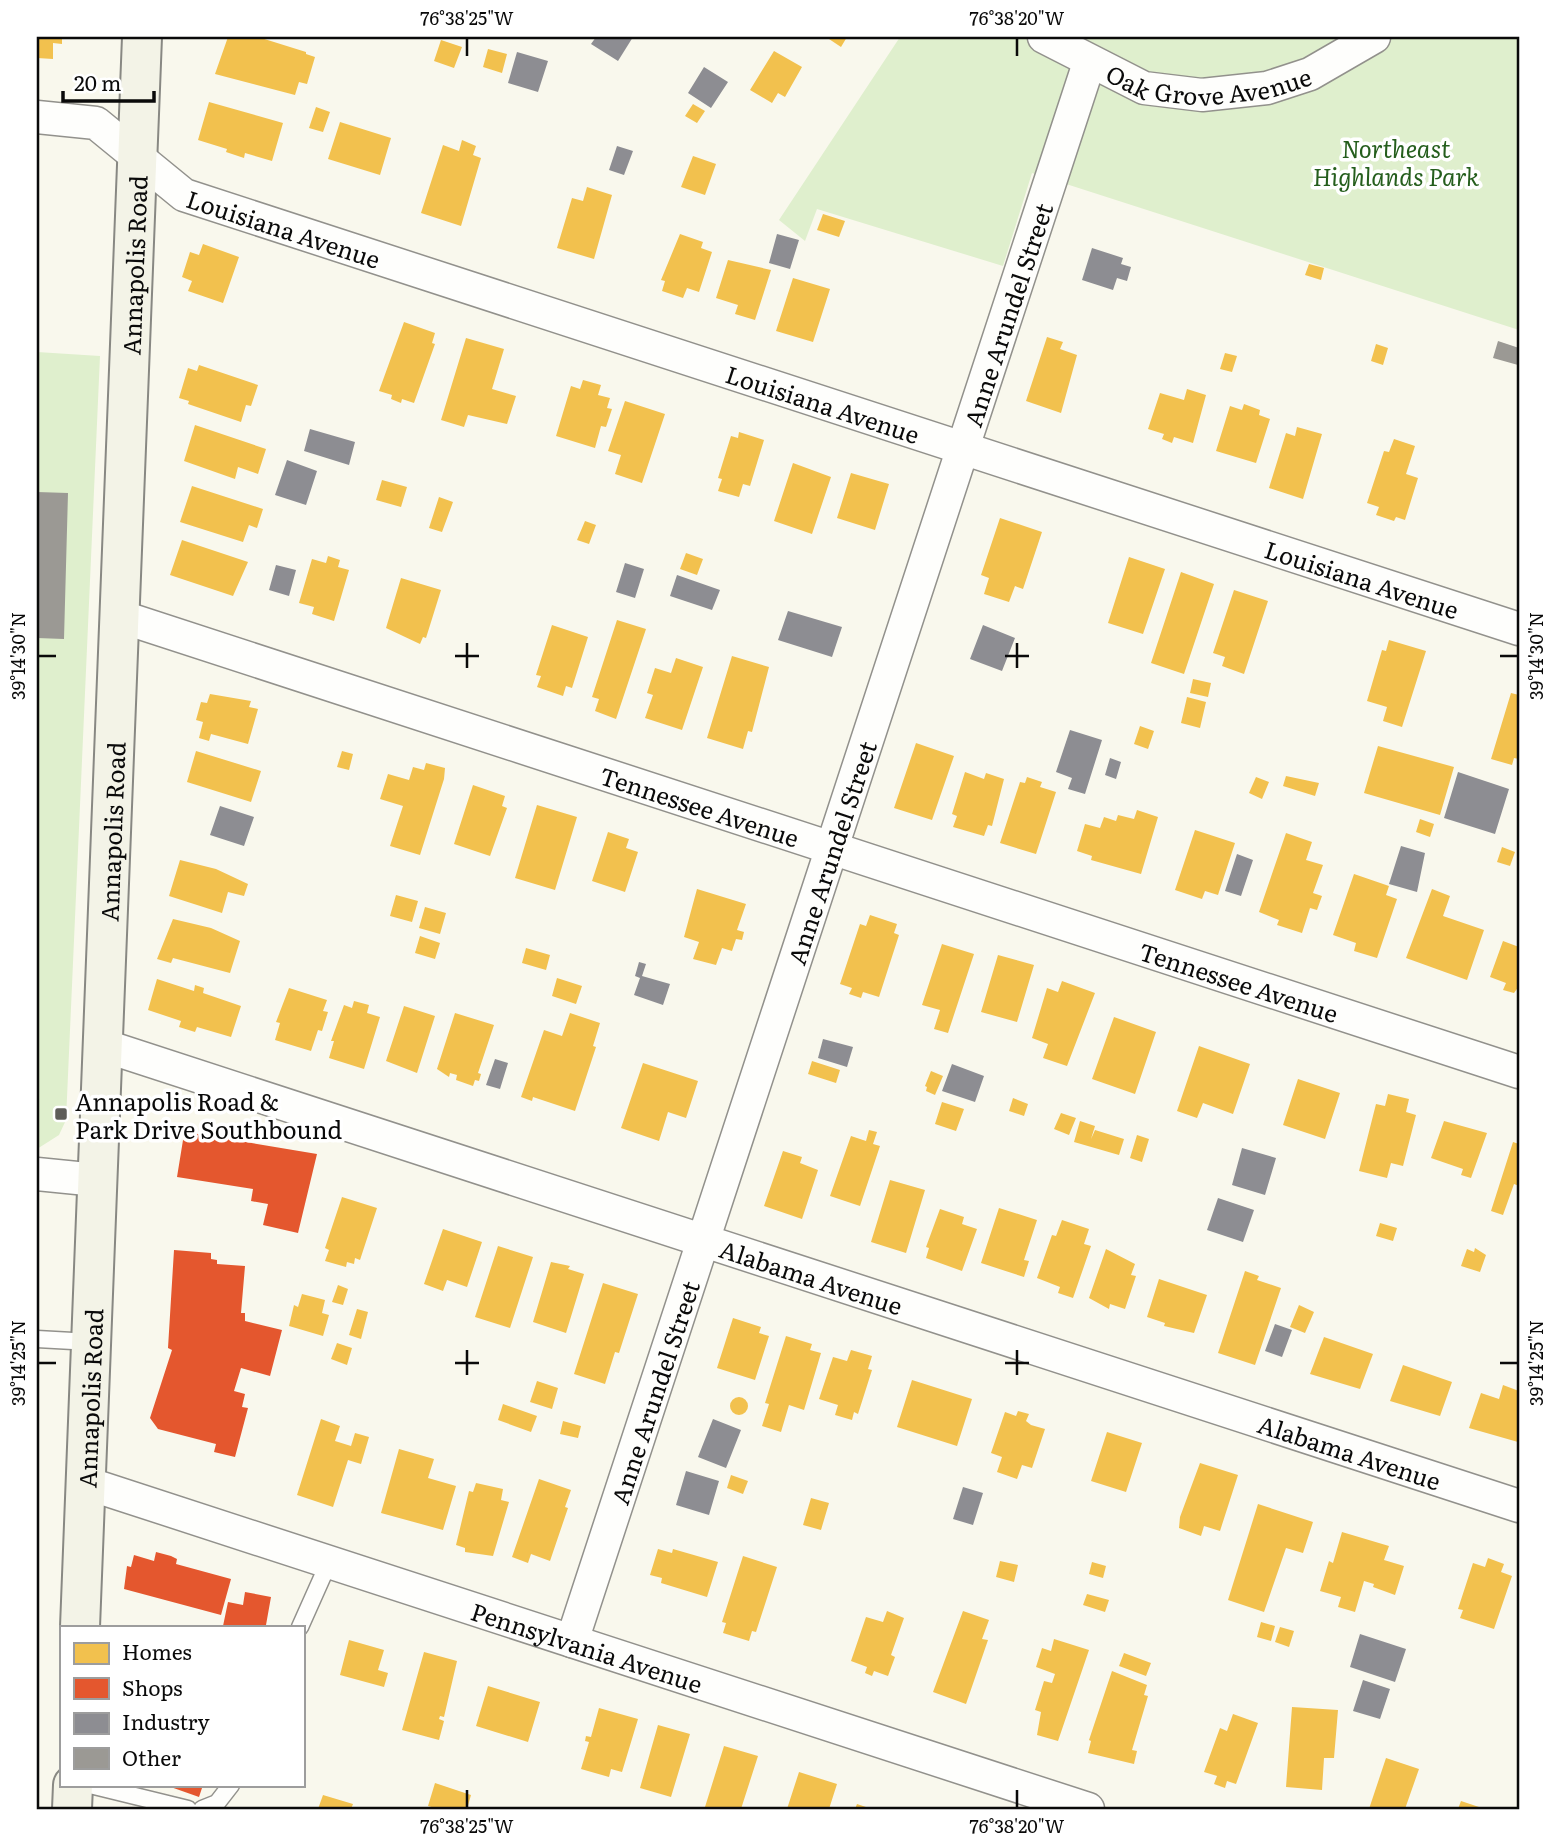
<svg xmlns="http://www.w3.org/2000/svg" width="1556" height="1846" viewBox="0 0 1556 1846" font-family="Literata,serif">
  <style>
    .green { fill: #dfefcd }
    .homes { fill: #f2c14e }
    .shops { fill: #e4572e }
    .industry { fill: #8d8d92 }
    .building { fill: #9b9994 }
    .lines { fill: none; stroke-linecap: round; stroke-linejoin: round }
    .service-casing { stroke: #92918c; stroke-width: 19 }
    .minor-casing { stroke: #92918c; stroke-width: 35 }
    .secondary-casing { stroke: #888883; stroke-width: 42 }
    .service { stroke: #fefefc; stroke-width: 16 }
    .minor { stroke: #fefefc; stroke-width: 32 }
    .secondary { stroke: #f3f3e7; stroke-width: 38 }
    .ticks { fill: none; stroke: #0a0a0a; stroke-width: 2.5 }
    .poi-dot { fill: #5e5d59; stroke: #fff; stroke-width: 2.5 }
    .labels { text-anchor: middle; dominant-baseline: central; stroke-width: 7; stroke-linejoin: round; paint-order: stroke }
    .street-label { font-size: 24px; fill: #0a0a0a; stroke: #fff }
    .park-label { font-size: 24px; font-style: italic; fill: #255e1d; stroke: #fff }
    .poi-label { font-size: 24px; fill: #0a0a0a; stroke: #fff; text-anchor: start }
    .neatline { fill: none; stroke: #0a0a0a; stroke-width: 2.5 }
    .ticks-label { font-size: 18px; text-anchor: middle; fill: #0a0a0a }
  </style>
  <rect width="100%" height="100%" fill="#f9f8ed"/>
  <path class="green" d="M900,37H1519V330L1032,173L1003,266L817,209L805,241L779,220Z
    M37,352L100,356L66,1120L59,1135L37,1149Z"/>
  <path class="homes" d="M37,37H62V44L53,43V59L37,58Z
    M228,37H258L306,52V54L315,57L307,84L299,82L295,95L215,74Z
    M826,37H847L841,47Z
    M441,40L462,47L454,68L434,61Z
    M488,49L507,54L502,73L483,67Z
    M774,51L802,67L785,97L778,93L772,103L750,90Z
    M209,102L283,123L272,161L245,153L244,158L226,152L227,149L198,140Z
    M693,104L705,111L697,123L685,116Z
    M316,107L330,112L323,132L309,128Z
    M340,122L391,138L380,175L328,159Z
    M462,140L476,146L473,155L481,158L461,226L421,213L443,145L459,151Z
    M693,156L716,164L705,195L681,187Z
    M587,187L612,195L594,259L557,248L572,198L583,201Z
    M823,214L845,221L839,237L817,230Z
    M680,234L703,242L701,248L712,252L699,292L687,288L683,298L662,291L665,281L661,280Z
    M203,244L239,257L223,303L188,291L192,281L182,277L190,252L199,255Z
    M728,260L771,270L755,320L735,314L738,305L716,298Z
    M1309,264L1324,268L1321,280L1305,275Z
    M793,278L830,289L813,342L776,331Z
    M404,322L435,333L432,343L435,344L414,403L402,399L401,403L391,399L392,395L379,391Z
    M1047,337L1063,342L1060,349L1077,355L1061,413L1026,401Z
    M466,338L504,349L492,389L516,396L507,424L468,415L464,427L441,420Z
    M1376,344L1388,348L1383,365L1371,361Z
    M1225,353L1237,356L1232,372L1220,369Z
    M199,365L258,385L251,406L246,405L241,422L188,404L189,401L179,398L188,368L197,371Z
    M583,380L601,385L598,395L610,398L607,408L612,409L606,427L601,426L595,448L556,436L571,386L580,389Z
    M1187,389L1206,395L1193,443L1174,437L1172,443L1162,439L1164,434L1148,429L1160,393L1184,400Z
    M625,401L665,414L642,483L615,474L621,455L608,451Z
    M1244,404L1260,410L1259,415L1270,419L1256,463L1216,451L1230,406L1242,410Z
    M195,425L266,449L258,474L238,467L235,479L184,461Z
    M1297,427L1322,434L1303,499L1269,488L1286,433L1295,436Z
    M739,432L764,440L750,486L743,484L739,497L718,491L722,479L718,478L731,436L738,438Z
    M1394,439L1415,446L1406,474L1418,478L1405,520L1396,517L1394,521L1376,515L1379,507L1367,503L1384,451L1389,452Z
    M793,463L831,477L812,534L774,521Z
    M851,473L889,484L875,530L837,518Z
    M382,480L407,487L401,507L376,500Z
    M192,486L263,509L257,528L249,525L243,542L180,522Z
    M439,497L453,502L442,532L429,528Z
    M1000,518L1042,532L1023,589L1015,586L1009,602L984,594L989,578L981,575Z
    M585,521L596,525L589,544L577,540Z
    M182,540L248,562L233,596L170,575Z
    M686,553L703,559L697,575L680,569Z
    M328,556L340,560L338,567L349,570L334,621L312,614L314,607L299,603L312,559L326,563Z
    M1129,557L1165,569L1143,634L1108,623Z
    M1181,572L1214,584L1184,674L1151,663Z
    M401,578L441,590L426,638L423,637L420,644L386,628Z
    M1234,590L1268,601L1244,674L1222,666L1225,657L1213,653Z
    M617,620L646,629L616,719L595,711L599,699L592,697Z
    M552,625L588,637L572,688L566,686L563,696L537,687L541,676L536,675Z
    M1389,640L1426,651L1402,727L1383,721L1387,707L1367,701L1382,650L1386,651Z
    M732,656L769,667L752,732L748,731L743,749L707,738Z
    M676,658L703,667L682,730L645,718L653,695L647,693L655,668L671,673Z
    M1193,679L1211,683L1208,697L1190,693Z
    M1511,693L1519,695V759L1514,758L1512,765L1491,759Z
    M210,694L251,701L249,707L258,709L248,744L211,734L209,741L199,738L203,722L196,720L201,702L207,703Z
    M1187,697L1206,702L1200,728L1181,723Z
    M1140,726L1154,731L1148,749L1134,744Z
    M916,743L954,756L932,820L894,808Z
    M1378,746L1454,767L1440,815L1364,793Z
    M196,751L261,771L251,802L187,782Z
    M342,751L353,754L349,770L337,767Z
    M426,763L445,768L444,779L420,855L390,846L403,806L380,799L388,774L409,780L413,767L424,770Z
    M965,772L984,779L986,773L1004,779L992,826L988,825L984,836L953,827L957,816L952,814Z
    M1286,776L1319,783L1315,796L1283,786Z
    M1027,777L1042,782L1040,787L1056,792L1036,854L1000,843L1020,782L1025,783Z
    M1256,777L1269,782L1262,799L1249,793Z
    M473,785L505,796L502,806L507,808L490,856L454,844Z
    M537,805L577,817L555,890L515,878Z
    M1137,810L1158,817L1141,874L1091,860L1092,856L1077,851L1085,824L1100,828L1104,817L1116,821L1118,815L1134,819Z
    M1420,819L1434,824L1430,837L1416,832Z
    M1195,830L1235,843L1218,895L1205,891L1202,899L1175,890Z
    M608,832L629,839L626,848L638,852L625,892L592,881Z
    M1286,833L1312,842L1306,860L1323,865L1313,893L1322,896L1317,910L1310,908L1302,933L1277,925L1279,920L1259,912Z
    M1502,847L1515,852L1510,866L1497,862Z
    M180,860L216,869L248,884L244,896L228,892L222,913L169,896Z
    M1354,874L1389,886L1386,895L1397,899L1377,958L1354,951L1356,943L1333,935Z
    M697,889L746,904L737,930L744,932L742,940L736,939L732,951L722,948L716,965L693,959L699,942L684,937Z
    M1432,889L1450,896L1443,916L1484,930L1467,980L1406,958Z
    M396,895L418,901L412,922L390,916Z
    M425,907L446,913L440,934L419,928Z
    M870,915L897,924L894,933L899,935L879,997L863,992L861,998L849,994L852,988L840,984L860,924L866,926Z
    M173,919L211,928L240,941L230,973L173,958L171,963L157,959Z
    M420,936L440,943L435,959L415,953Z
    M1503,941L1519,947V986L1514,993L1503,990L1506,983L1490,977Z
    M942,944L974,954L948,1033L934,1029L940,1010L922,1005Z
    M526,948L550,955L546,970L522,963Z
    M998,955L1034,965L1017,1022L981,1012Z
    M557,978L582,986L576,1004L552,996Z
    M157,979L194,991L195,985L204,988L203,993L241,1006L231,1037L197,1027L195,1032L179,1027L181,1021L148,1010Z
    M1062,981L1095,993L1067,1066L1043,1058L1048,1044L1032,1038L1047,988L1058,992Z
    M289,988L327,1000L323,1011L328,1012L322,1031L318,1030L311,1051L275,1040L280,1023L276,1022Z
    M354,1001L369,1005L367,1013L380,1017L364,1069L329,1058L334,1041H331L344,1005L352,1008Z
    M404,1006L435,1016L417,1073L386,1061Z
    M455,1013L494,1025L478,1073L481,1074L479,1081L475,1080L473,1086L456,1080L457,1075L450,1073L449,1077L437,1069Z
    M570,1013L600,1023L593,1046L596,1047L575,1111L533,1097L532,1101L521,1097L544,1030L562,1036Z
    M1114,1017L1156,1032L1135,1094L1092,1079Z
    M1199,1046L1250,1064L1233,1114L1203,1103L1197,1118L1177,1111Z
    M812,1061L840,1070L836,1083L808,1074Z
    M643,1063L698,1081L686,1118L668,1112L659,1141L621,1128Z
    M931,1071L943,1076L935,1095L926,1091L927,1087L925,1086Z
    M1298,1079L1340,1093L1325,1139L1283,1125Z
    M1388,1094L1409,1099L1406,1112L1416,1115L1403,1166L1391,1163L1387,1178L1359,1171L1376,1104L1385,1106Z
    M1013,1098L1028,1104L1024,1116L1009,1111Z
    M942,1102L964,1109L956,1131L935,1124Z
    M1061,1113L1076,1118L1069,1135L1054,1129Z
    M1080,1121L1095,1126L1091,1139L1095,1130L1124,1139L1119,1155L1074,1142Z
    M1444,1121L1487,1133L1471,1178L1461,1175L1463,1169L1431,1158Z
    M869,1130L877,1132L873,1144L880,1146L860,1206L830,1196L851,1136L866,1141Z
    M1137,1135L1149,1139L1142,1162L1130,1158Z
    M1513,1142L1519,1144V1186L1514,1184L1503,1215L1491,1211Z
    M783,1151L802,1157L800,1163L818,1170L802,1219L764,1206Z
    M890,1180L925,1190L906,1253L871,1242Z
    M342,1197L377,1208L360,1260L355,1258L354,1264L347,1262L346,1267L325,1261L329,1250L325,1248Z
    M999,1208L1037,1220L1024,1260L1029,1261L1024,1277L981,1263Z
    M940,1209L964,1217L962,1224L977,1229L962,1271L926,1258L929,1248L926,1247Z
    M1062,1220L1089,1229L1084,1244L1091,1246L1073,1298L1058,1293L1060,1287L1037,1278L1052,1235L1056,1236Z
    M1380,1223L1397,1228L1393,1241L1376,1236Z
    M443,1229L482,1242L467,1287L447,1280L443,1291L424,1284Z
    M498,1246L533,1257L510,1328L475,1317Z
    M1475,1248L1486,1255L1480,1272L1461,1266L1467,1249L1474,1252Z
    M1106,1249L1135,1264L1131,1275L1136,1276L1125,1309L1110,1304L1109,1309L1089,1298Z
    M551,1262L570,1266L568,1269L584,1274L566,1333L533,1322Z
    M1245,1271L1259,1276L1257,1280L1281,1288L1255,1365L1218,1353Z
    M1159,1279L1207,1295L1194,1333L1164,1326L1165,1323L1147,1317Z
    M603,1283L638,1294L619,1353L615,1352L605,1384L574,1374Z
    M338,1285L348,1289L343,1305L332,1302Z
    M302,1294L325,1300L322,1313L329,1315L323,1336L289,1326L294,1305L298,1307Z
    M1299,1305L1314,1312L1305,1333L1290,1327Z
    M357,1309L368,1312L361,1339L349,1335Z
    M733,1318L761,1327L759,1333L769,1336L755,1380L717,1368Z
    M786,1336L812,1344L810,1350L821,1353L804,1410L789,1405L781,1432L762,1426L769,1404L765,1403Z
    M1324,1337L1373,1354L1360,1389L1310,1374Z
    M337,1343L352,1348L347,1365L331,1359Z
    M851,1350L872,1356L868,1369L872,1370L858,1414L854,1412L852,1420L835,1415L838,1405L819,1399L833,1357L847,1361Z
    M1403,1365L1452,1382L1440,1416L1390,1401Z
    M912,1380L972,1399L957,1446L897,1427Z
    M537,1381L558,1388L552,1409L530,1402Z
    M1503,1385L1519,1391L1518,1442L1469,1428L1481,1393L1499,1399Z
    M730 1406a9 9 0 1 1 18 0a9 9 0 1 1-18 0Z
    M503,1404L537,1416L531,1432L498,1420Z
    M1018,1411L1029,1414L1026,1421L1031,1425L1045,1429L1032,1468L1022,1465L1017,1479L997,1472L1002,1457L991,1453L1005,1412L1016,1416Z
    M321,1419L340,1426L335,1441L351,1446L355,1433L369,1437L361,1464L348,1460L333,1507L297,1495Z
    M563,1421L581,1426L578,1438L560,1434Z
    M1107,1432L1142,1443L1126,1492L1091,1481Z
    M399,1449L434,1459L428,1478L456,1486L443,1530L381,1513Z
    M1200,1463L1238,1475L1220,1531L1204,1526L1201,1536L1179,1528L1180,1517Z
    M731,1475L748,1481L743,1494L727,1488Z
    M539,1479L571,1490L565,1507L568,1508L550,1561L531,1554L528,1563L512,1557Z
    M476,1483L503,1489L501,1500L509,1502L493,1556L465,1552V1548L456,1545L469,1491L473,1492Z
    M811,1498L829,1503L821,1530L803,1525Z
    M1258,1504L1313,1522L1303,1553L1286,1548L1264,1612L1228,1600Z
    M1342,1532L1389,1546L1384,1560L1404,1566L1395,1595L1373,1587L1374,1584L1364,1581L1355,1612L1338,1607L1341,1597L1320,1591L1329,1561L1333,1563Z
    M658,1549L672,1553L673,1549L718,1562L707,1597L661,1583L662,1578L650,1575Z
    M743,1556L777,1567L756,1632L752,1631L749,1641L723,1633L726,1623L722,1622Z
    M1488,1558L1504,1564L1501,1572L1512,1576L1494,1629L1460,1618L1463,1610L1458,1609L1473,1563L1485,1567Z
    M1000,1561L1018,1565L1014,1582L996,1577Z
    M1092,1562L1106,1566L1103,1578L1089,1574Z
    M1087,1594L1109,1600L1105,1612L1083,1605Z
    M887,1611L904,1618L891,1655L895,1657L888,1676L874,1671L872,1676L865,1673L867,1667L851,1661L866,1617L883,1622Z
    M963,1611L989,1620L982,1639L988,1640L966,1704L933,1692Z
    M1261,1622L1275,1626L1271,1641L1257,1637Z
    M1280,1627L1294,1631L1289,1647L1275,1642Z
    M1054,1639L1089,1650L1058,1741L1037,1735L1041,1712L1035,1710L1044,1681L1052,1683L1055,1674L1036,1667L1042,1648L1051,1651Z
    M349,1640L384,1650L378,1670L388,1673L384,1687L340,1675Z
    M424,1652L457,1661L444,1717L440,1716L439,1719L444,1721L439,1740L402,1730Z
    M1124,1653L1151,1663L1146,1676L1119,1666Z
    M1112,1671L1147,1685L1144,1695L1148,1696L1132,1750L1137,1751L1134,1764L1088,1753L1091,1741L1089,1740Z
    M488,1686L540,1702L528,1742L476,1726Z
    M1292,1707L1338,1710L1334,1758H1324L1322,1790L1286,1787Z
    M599,1708L638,1719L622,1772L611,1769L609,1777L581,1769L589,1742L585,1741L586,1736L591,1737Z
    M1233,1714L1258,1723L1236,1784L1227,1781L1225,1788L1214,1784L1217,1776L1204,1772L1220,1728L1227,1731Z
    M658,1725L690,1734L671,1797L640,1788Z
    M724,1746L758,1756L741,1809L705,1807Z
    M1386,1758L1419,1769L1405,1809H1369Z
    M799,1772L837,1784L829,1809H787Z
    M435,1783L471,1795L467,1809H438L428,1806Z
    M323,1795L353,1804L351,1809H318Z
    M1461,1801L1485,1809H1458Z
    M857,1804L872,1809H855Z"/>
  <path class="shops" d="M192,1133L317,1154L298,1233L263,1225L268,1204L251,1201L253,1189L177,1177L184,1134Z
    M174,1250L211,1253V1259L217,1260V1264L245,1266L241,1313H245V1321L282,1330L270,1376L241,1368L234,1391L245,1394L242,1407L248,1408L235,1457L214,1452L216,1444L158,1429L150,1418L172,1350L168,1348Z
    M156,1552L171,1556L177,1559L176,1564L231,1579L221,1615L124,1589L127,1566L131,1567L134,1555L154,1561Z
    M245,1592L271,1597L266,1625L273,1627L223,1626L228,1602L243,1605Z
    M165,1785H203L199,1797Z"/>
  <path class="industry" d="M596,37H633L618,61L591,44Z
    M517,52L548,61L538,92L508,83Z
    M704,67L728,82L711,108L688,93Z
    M617,146L633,151L624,175L609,170Z
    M777,234L799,240L790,269L769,263Z
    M1092,248L1123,258L1121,264L1131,267L1127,281L1117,278L1113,290L1082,280Z
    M310,429L355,442L349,465L304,451Z
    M287,460L317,471L306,505L275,495Z
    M625,563L644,569L635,598L616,592Z
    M276,565L296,570L289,596L269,590Z
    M677,575L720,590L712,610L670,596Z
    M788,611L842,627L832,657L778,640Z
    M983,625L1015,638L1002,671L970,659Z
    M1070,730L1102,740L1085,794L1068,789L1072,778L1056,772Z
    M1110,758L1121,762L1116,779L1105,775Z
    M1458,772L1509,789L1495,834L1444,818Z
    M220,806L254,817L244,846L210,835Z
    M1401,846L1425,853L1417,892L1389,884Z
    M1237,854L1253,860L1241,896L1225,891Z
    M639,962L646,964L642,976L670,984L663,1005L634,995L640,978L635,976Z
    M823,1039L853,1047L847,1067L818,1058Z
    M495,1059L508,1063L500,1089L486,1085Z
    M952,1064L984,1076L975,1102L942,1091Z
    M1242,1148L1276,1158L1265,1195L1232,1185Z
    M1218,1198L1254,1210L1243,1242L1207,1230Z
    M1275,1324L1292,1330L1282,1357L1265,1351Z
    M713,1419L741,1430L726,1468L698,1457Z
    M686,1471L719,1481L709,1515L676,1505Z
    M963,1487L983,1493L973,1525L953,1519Z
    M1360,1634L1406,1649L1395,1682L1350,1667Z
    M1363,1680L1390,1689L1380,1719L1353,1711Z"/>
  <path class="building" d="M1498,341L1519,348L1518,365L1493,358Z
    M37,492L68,493L64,639L37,638Z"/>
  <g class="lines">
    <g class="service-casing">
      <path id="service" d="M37,1339L91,1342
        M300,1627L329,1562
        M90,1785L188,1809
        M202,1809L217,1803L231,1785"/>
    </g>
    <g class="minor-casing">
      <g id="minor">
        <path id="s1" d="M1044,37L1144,88L1202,95L1267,88L1310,74L1374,37"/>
        <path id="s2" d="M37,117L96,123L184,195L1519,629"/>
        <path id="s3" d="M119,616L1519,1072"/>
        <path id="s4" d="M102,1045L1519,1506"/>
        <path d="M37,1174L97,1180"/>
        <path id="s5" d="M86,1483L1088,1809"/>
        <path id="s6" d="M572,1641L1089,63"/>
      </g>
    </g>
    <g class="secondary-casing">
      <g id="secondary">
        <path id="s7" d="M80,1627L142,37"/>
        <path d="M72,1809L73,1785"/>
      </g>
    </g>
    <use href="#service" class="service"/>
    <use href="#minor" class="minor"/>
    <use href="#secondary" class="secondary"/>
  </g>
  <path class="ticks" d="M467,38V56M1017,38V56M467,643V668M1017,643V668M38,656H56M455,656H479M1005,656H1029M1500,656H1518M467,1350V1375M1017,1350V1375M38,1363H56M455,1363H479M1005,1363H1029M1500,1363H1518M467,1790V1808M1017,1790V1808"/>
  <rect class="poi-dot" x="54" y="1107" width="14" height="14" rx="3.5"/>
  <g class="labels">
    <g class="street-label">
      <text stroke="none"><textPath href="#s1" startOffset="177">Oak Grove Avenue</textPath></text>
      <text stroke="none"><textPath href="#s2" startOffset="278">Louisiana Avenue</textPath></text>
      <text stroke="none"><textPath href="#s7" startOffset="1363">Annapolis Road</textPath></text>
      <text stroke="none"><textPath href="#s6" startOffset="1396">Anne Arundel Street</textPath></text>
      <text stroke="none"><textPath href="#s2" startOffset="845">Louisiana Avenue</textPath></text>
      <text stroke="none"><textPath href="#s2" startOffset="1412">Louisiana Avenue</textPath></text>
      <text stroke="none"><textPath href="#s3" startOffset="611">Tennessee Avenue</textPath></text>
      <text stroke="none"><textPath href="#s7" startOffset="796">Annapolis Road</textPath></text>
      <text stroke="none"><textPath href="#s6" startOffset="830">Anne Arundel Street</textPath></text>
      <text stroke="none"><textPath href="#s3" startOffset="1178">Tennessee Avenue</textPath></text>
      <text stroke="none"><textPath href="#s4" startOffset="746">Alabama Avenue</textPath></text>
      <text stroke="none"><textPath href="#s6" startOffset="262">Anne Arundel Street</textPath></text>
      <text stroke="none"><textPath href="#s7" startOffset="229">Annapolis Road</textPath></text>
      <text stroke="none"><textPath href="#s4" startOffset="1312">Alabama Avenue</textPath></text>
      <text stroke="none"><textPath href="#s5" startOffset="527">Pennsylvania Avenue</textPath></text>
    </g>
    <g class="park-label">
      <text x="1396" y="147">Northeast<tspan x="1396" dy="28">Highlands Park</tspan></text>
    </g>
    <g class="poi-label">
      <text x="75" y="1100">Annapolis Road &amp;<tspan x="75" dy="28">Park Drive Southbound</tspan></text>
    </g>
  </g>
  <rect width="1556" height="1846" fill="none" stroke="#ffffff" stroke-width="77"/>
  <rect x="60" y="1626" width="245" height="161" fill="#ffffff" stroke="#9d9d9d" stroke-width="2"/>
  <rect x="74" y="1643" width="35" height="21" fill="#f2c14e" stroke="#9d9d9d" stroke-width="2"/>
  <text x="122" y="1660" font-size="21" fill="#0a0a0a">Homes</text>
  <rect x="74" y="1678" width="35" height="21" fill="#e4572e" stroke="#9d9d9d" stroke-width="2"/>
  <text x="122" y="1696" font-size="21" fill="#0a0a0a">Shops</text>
  <rect x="74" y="1713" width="35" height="21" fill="#8d8d92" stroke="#9d9d9d" stroke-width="2"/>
  <text x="122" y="1730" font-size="21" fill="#0a0a0a">Industry</text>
  <rect x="74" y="1748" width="35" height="21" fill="#9b9994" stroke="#9d9d9d" stroke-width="2"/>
  <text x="122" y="1766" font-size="21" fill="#0a0a0a">Other</text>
  <path d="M63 91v10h91v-10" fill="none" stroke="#0a0a0a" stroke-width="3.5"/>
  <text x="74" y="91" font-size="21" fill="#0a0a0a" stroke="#ffffff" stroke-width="5" paint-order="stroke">20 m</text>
  <rect x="38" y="38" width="1480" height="1770" class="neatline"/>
  <g class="ticks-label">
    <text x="467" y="25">76°38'25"W</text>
    <text x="1017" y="25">76°38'20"W</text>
    <text transform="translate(19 656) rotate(-90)" y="6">39°14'30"N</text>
    <text transform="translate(1537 656) rotate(-90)" y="6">39°14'30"N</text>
    <text transform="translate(19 1363) rotate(-90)" y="6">39°14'25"N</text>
    <text transform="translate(1537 1363) rotate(-90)" y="6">39°14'25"N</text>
    <text x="467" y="1833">76°38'25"W</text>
    <text x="1017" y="1833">76°38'20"W</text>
  </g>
</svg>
